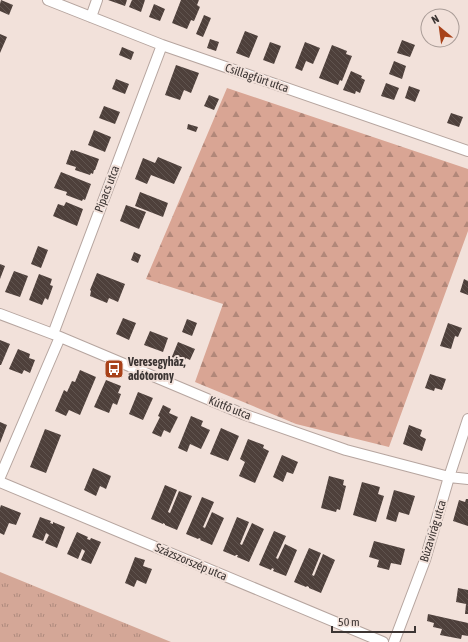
<svg xmlns="http://www.w3.org/2000/svg" width="468" height="642" viewBox="0 0 468 642" font-family="'Asap Condensed',sans-serif">
  <style>
    .grass { fill: url(#grass-tufts) }
    .forest { fill: url(#forest-firs) }
    .building { fill: url(#building-back-hatch) }
    .lines { fill: none; stroke-linecap: round; stroke-linejoin: round }
    .minor-casing { stroke: #b6a59f; stroke-width: 12 }
    .minor { stroke: #fff; stroke-width: 10 }
    .labels { text-anchor: middle; dominant-baseline: central; stroke-width: 4; stroke-linejoin: round; paint-order: stroke }
    .street-label { font-size: 12px; fill: #3c3533; stroke: #f2e1da }
    .poi-label { font-size: 12px; font-weight: bold; fill: #3c3533; stroke: #f2e1da; text-anchor: start }
  </style>
  <defs>
    <pattern id="grass-tufts" width="24" height="20" patternUnits="userSpaceOnUse"><rect width="24" height="20" fill="#d4a797"/><path d="M3 7l-1-3M5 7V3M7 7l1-3M15 17l-1-3M17 17v-4M19 17l1-3" fill="none" stroke="#ad897c"/></pattern>
    <pattern id="forest-firs" width="22" height="20" patternUnits="userSpaceOnUse"><rect width="22" height="20" fill="#d9a594"/><path d="M5 1l3.5 6h-7zM16 11l3.5 6h-7z" fill="#b18779"/></pattern>
    <pattern id="building-back-hatch" width="6" height="6" patternUnits="userSpaceOnUse"><rect width="6" height="6" fill="#4e403b"/><path d="M-1 5l2 2M0 0l6 6M5-1l2 2" fill="none" stroke="#60544f"/></pattern>
  </defs>
  <rect width="100%" height="100%" fill="#f2e1da"/>
  <path class="grass" d="M0,572L171,642H0Z"/>
  <path class="forest" d="M227,88L468,169V231L389,447L296,424L195,382L223,304L146,279Z"/>
  <path class="building" d="M1,0L13,5L9,15L0,11V4Z
    M108,0H127L125,6Z
    M132,0H145L141,12L129,7Z
    M181,0H199L197,5L200,7L194,21L191,20L187,29L172,23Z
    M154,4L165,9L160,21L149,17Z
    M204,15L211,18L203,37L196,34Z
    M245,31L258,36L249,58L236,53Z
    M0,34L7,37L0,53Z
    M210,39L219,42L216,51L207,48Z
    M402,40L415,45L410,57L397,53Z
    M270,42L281,46L274,64L263,60Z
    M305,42L320,48L313,64L306,61L302,71L295,68Z
    M332,45L347,51L346,54L352,56L342,81L340,80L338,85L319,78Z
    M122,47L134,52L131,60L119,55Z
    M394,61L406,66L402,79L389,74Z
    M176,65L199,73L191,93L184,90L180,100L165,95Z
    M351,71L362,76L361,78L365,80L360,93L356,91L355,94L343,90Z
    M116,79L129,84L125,94L112,89Z
    M386,83L399,88L394,100L381,96Z
    M409,86L420,90L415,102L405,98Z
    M209,95L219,99L214,110L204,106Z
    M104,106L120,112L115,124L99,118Z
    M451,113L463,117L459,127L447,123Z
    M188,124L198,127L196,132L187,129Z
    M94,130L111,137L105,152L88,145Z
    M71,150L74,151V150L99,159L95,170H94L93,174L91,173L90,175L75,170L76,167L66,164Z
    M158,157L182,167L174,184L151,175L147,184L135,179L143,158L155,163Z
    M61,172L91,184L85,200L83,199L82,201L66,195L67,192L54,188Z
    M140,192L168,203L163,217L135,206Z
    M66,202L83,209L77,226L53,216L58,204L64,206Z
    M126,205L146,212L139,229L120,221Z
    M38,246L48,250L41,268L31,264Z
    M134,252L141,255L138,263L131,260Z
    M0,264L5,266L0,279Z
    M14,271L28,276L20,297L5,292Z
    M97,273L125,284L118,302L109,298L107,303L90,296L91,291L90,290Z
    M39,274L52,279L50,285L53,286L48,300L45,298L42,305L29,300Z
    M464,279L468,281V295L460,292Z
    M123,318L136,323L129,340L116,334Z
    M187,319L197,323L192,336L182,332Z
    M448,323L462,328L458,337L455,336L451,349L440,346Z
    M150,331L168,338L163,352L144,345Z
    M0,340L10,344L1,365H0Z
    M178,342L195,349L190,360L186,358L183,364L171,359Z
    M18,349L30,354L29,358L35,360L30,373L24,370L22,374L9,369Z
    M80,370L96,377L80,415L69,410L66,416L55,411L64,390L67,392L72,381L75,382Z
    M430,374L446,379L442,390L435,388L434,391L425,388Z
    M106,380L121,386L118,393L121,394L117,405L113,403L109,413L94,407Z
    M138,392L153,398L143,420L129,414Z
    M163,405L171,409L169,413L178,417L170,433L164,430L161,437L152,433L160,417L158,416Z
    M191,416L203,421L201,426L210,430L201,449L190,444L187,452L178,448Z
    M0,422L7,425L0,443Z
    M409,425L422,430L420,436L426,439L422,451L403,444Z
    M221,428L239,436L228,461L210,454Z
    M45,429L61,435L46,473L30,467Z
    M248,439L264,445L263,448L269,451L255,483L239,476L245,462L240,459Z
    M282,455L298,462L293,474L287,472L283,482L273,477Z
    M93,468L111,476L106,489L100,486L96,496L84,490Z
    M329,476L344,480L343,485L346,486L340,510L337,509L336,512L321,508Z
    M362,482L380,487L378,494L384,496L376,522L353,515Z
    M165,485L177,490L168,512L170,513L179,491L192,496L177,530L165,525V524L163,523V524L151,519Z
    M394,490L415,496L409,515L399,512L396,522L386,519Z
    M202,497L214,502L203,527L205,528L212,512L224,518L212,545L200,540L201,539L199,538L198,539L186,534Z
    M466,499H468V526L453,521L459,500L465,502Z
    M1,505L21,513L16,525L9,523L4,535L0,533V508Z
    M40,517L51,521L50,523L53,524V522L65,527L57,548L45,543L49,535L46,533L43,541L32,537Z
    M237,517L249,522L240,544L242,545L252,523L264,529L249,562L237,557L238,555H236L235,556L223,551Z
    M274,531L286,536L276,558L278,559L285,544L297,550L286,576L273,571L274,569L272,568L271,570L259,565Z
    M77,532L88,537L87,539L90,540L91,538L101,542L91,564L81,560L85,551L82,549L78,559L67,554Z
    M374,541L405,549L401,565L391,563L389,570L377,567L379,560L369,557Z
    M309,548L321,553L312,575L314,576L323,554L335,560L321,593L309,588V587L307,586L306,587L294,582Z
    M135,557L145,560L143,566L152,569L146,584L137,580L134,587L125,583Z
    M458,588L468,590V614H465L466,604L456,602Z
    M428,614L468,623V636L462,635L461,639L440,635L442,629L433,627L434,623L427,621Z"/>
  <g class="lines">
    <g class="minor-casing">
      <path id="minor" d="M48,0L162,45L468,151
        M91,17L97,0
        M0,314L53,334L243,414L346,450L449,477L468,479
        M53,334L162,45
        M0,477L60,337
        M0,482L383,642
        M394,642L425,560L449,477L468,419"/>
    </g>
    <use href="#minor" class="minor"/>
  </g>
  <defs>
    <g id="bus-square" transform="scale(1)"><rect x="-9" y="-9" width="18" height="18" rx="4" fill="#a8421a" stroke="#f2e1da"/><path d="M-5-6H5V4H4V6H2V4H-2V6H-4V4H-5ZM-3.5-4V0h7V-4ZM-3.5 1.2v1.5H-2V1.2ZM2 1.2v1.5H3.5V1.2Z" fill="#fff"/></g>
  </defs>
  <g fill-rule="evenodd">
    <use href="#bus-square" x="114" y="369"/>
  </g>
  <g class="labels">
    <g class="street-label">
      <text transform="translate(257 78) rotate(19)">Csillagfürt utca</text>
      <text transform="translate(107 189) rotate(-69)">Pipacs utca</text>
      <text transform="translate(230 408) rotate(22)">Kútfő utca</text>
      <text transform="translate(433 531) rotate(-73)">Búzavirág utca</text>
      <text transform="translate(191 562) rotate(23)">Százszorszép utca</text>
    </g>
    <g class="poi-label">
      <text x="128" y="362">Veresegyház,<tspan x="128" dy="14">adótorony</tspan></text>
    </g>
  </g>
  <g transform="translate(440 28) rotate(331)"><circle r="19" fill="#f2e1da" stroke="#a99c97"/>
  <path d="M0-3L7 15L0 10L-7 15Z" fill="#a8421a"/>
  <text y="-6" font-size="11" font-weight="bold" text-anchor="middle" fill="#3c3533">N</text>
  </g>
  <path d="M332 626v6h83v-6" fill="none" stroke="#3c3533" stroke-width="2"/>
  <text x="338" y="626" font-size="12" fill="#3c3533" stroke="#f2e1da" stroke-width="3" paint-order="stroke">50 m</text>
</svg>
